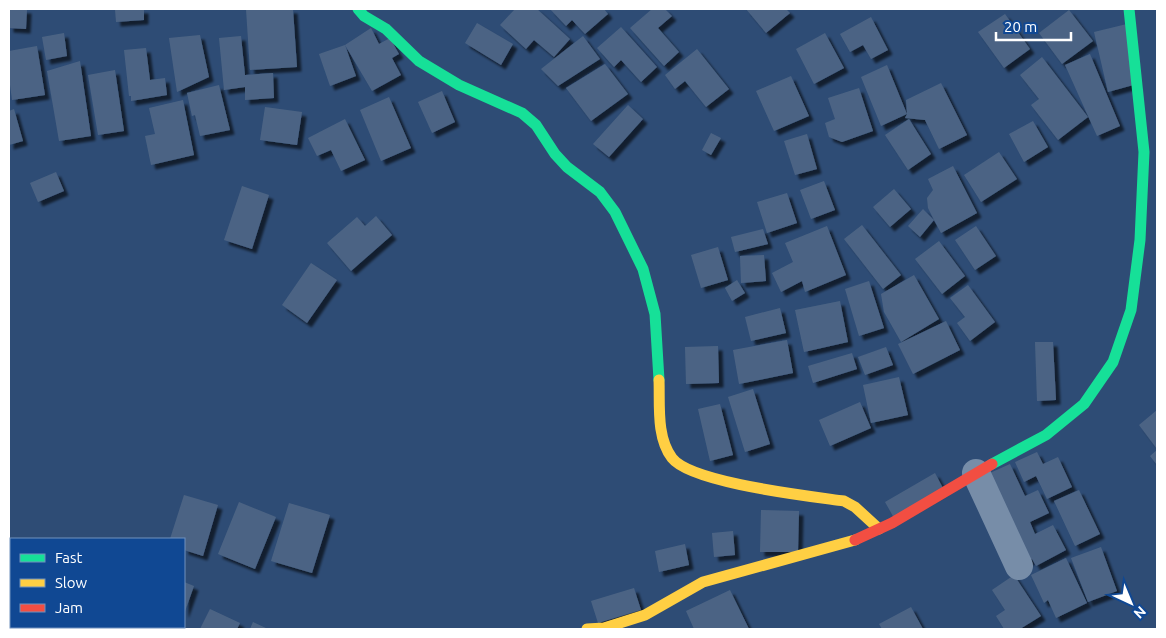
<svg xmlns="http://www.w3.org/2000/svg" width="1166" height="638" viewBox="0 0 1166 638" font-family="Ubuntu,sans-serif">
  <style>
    .building { fill: #4c6484; filter: url(#shadow) }
    .lines { fill: none; stroke-linecap: round; stroke-linejoin: round }
    .street { stroke: #778da8; stroke-width: 28 }
    .fast { stroke: #16e098; stroke-width: 11 }
    .slow { stroke: #ffcf43; stroke-width: 11 }
    .jam { stroke: #f24e42; stroke-width: 11 }
  </style>
  <defs>
    <filter id="shadow"><feDropShadow dx="4.5" dy="4.5" stdDeviation="1" flood-color="#0009"/></filter>
  </defs>
  <rect width="100%" height="100%" fill="#2e4c75"/>
  <path class="building" d="M9,9H27L26,29L9,28Z
    M115,9H144V20L116,22Z
    M246,9H293L297,67L250,70Z
    M515,9H537L570,39L554,57L534,40L526,49L500,25Z
    M550,9H604L608,14L585,34L572,20L566,26Z
    M652,9H665L672,16L658,28L679,52L664,66L630,28Z
    M746,9H786L790,13L766,33Z
    M1069,10L1093,41L1062,64L1039,33Z
    M1005,14L1030,49L1004,68L978,32Z
    M871,17L888,50L871,59L863,45L850,52L840,34Z
    M477,23L513,44L501,65L465,43Z
    M1127,24L1137,84L1108,92L1094,32Z
    M621,27L657,67L641,82L621,60L614,67L597,48Z
    M371,28L379,44L390,38L399,54L392,58L401,75L372,91L345,45Z
    M64,33L67,56L46,60L42,37Z
    M825,33L844,68L814,84L796,49Z
    M200,35L209,77L177,92L169,38Z
    M241,36L245,75L273,73L274,98L245,100V87L224,90L219,38Z
    M583,36L600,59L558,86L541,69Z
    M345,45L356,76L330,86L319,54Z
    M37,46L45,95L12,100L9,77V51Z
    M146,48L150,80L165,78L167,95L131,101V96H129L124,50Z
    M697,49L729,89L706,107L685,81L675,89L665,75Z
    M1090,54L1120,126L1097,136L1065,65Z
    M1042,57L1088,117L1058,140L1031,105L1039,99L1020,75Z
    M80,61L91,136L59,141L47,71Z
    M605,64L628,94L591,121L566,88Z
    M887,65L907,114L906,100L941,83L967,135L939,149L925,120L905,118L907,114L881,126L861,77Z
    M115,70L124,131L98,135L88,75Z
    M791,76L809,116L774,131L756,91Z
    M219,85L230,130L200,136L195,115L192,116L187,93Z
    M859,88L873,131L842,142L829,137L825,123L835,119L828,98Z
    M442,91L455,122L432,133L418,102Z
    M389,97L411,148L381,161L360,110Z
    M183,100L194,155L151,165L145,136L155,134L149,108Z
    M628,105L643,119L609,157L593,144Z
    M265,107L302,112L297,145L260,140Z
    M14,109L23,141L9,145V111Z
    M345,119L365,160L341,171L331,150L317,156L308,138Z
    M909,119L931,154L908,170L885,135Z
    M1033,121L1048,147L1024,162L1009,134Z
    M711,133L721,138L711,155L702,150Z
    M807,134L817,169L795,175L784,141Z
    M999,152L1017,179L981,202L964,175Z
    M953,166L977,213L941,233L934,220L920,237L908,226L923,209L934,220L928,208L927,198L933,190L928,179Z
    M56,172L64,191L38,202L30,183Z
    M824,181L835,210L811,219L800,190Z
    M242,186L269,195L252,249L224,240Z
    M894,189L911,209L890,227L873,207Z
    M787,193L797,223L767,233L757,202Z
    M376,216L392,235L351,271L327,243L357,217L365,226Z
    M862,225L901,275L883,289L844,239Z
    M827,226L846,275L805,292L802,281L781,292L772,273L793,262L785,243Z
    M976,226L996,256L975,270L955,240Z
    M763,229L768,244L735,252L731,237Z
    M939,241L965,276L942,294L915,259Z
    M718,247L728,280L701,288L691,255Z
    M764,255L766,281L741,283L740,256Z
    M311,263L337,280L307,323L282,305Z
    M914,275L939,319L901,342L884,312L881,294Z
    M737,280L745,293L732,301L725,288Z
    M869,281L884,328L859,336L845,289Z
    M968,285L995,322L970,341L957,323L965,317L950,298Z
    M840,301L848,342L804,352L795,310Z
    M780,308L786,333L751,341L745,317Z
    M946,321L960,350L913,374L898,344Z
    M787,340L793,373L739,384L733,350Z
    M1035,342H1053L1056,400L1037,401Z
    M718,346L719,383L686,384L685,347Z
    M886,347L893,365L865,375L858,357Z
    M852,353L857,369L813,383L808,366Z
    M899,377L908,415L871,423L863,385Z
    M753,389L770,444L745,452L728,397Z
    M860,402L871,428L830,446L819,420Z
    M720,404L733,455L710,461L698,409Z
    M1157,410V449L1139,425Z
    M1157,450V465L1150,456Z
    M1037,452L1043,464L1058,457L1072,487L1047,499L1036,476L1024,482L1015,462Z
    M1010,464L1025,496L1038,490L1049,513L1030,522L1035,534L1053,525L1066,550L1036,566L1032,559L1022,564L981,477Z
    M935,473L944,490L894,518L885,502Z
    M1079,490L1100,534L1075,546L1054,501Z
    M184,495L218,505L203,556L184,550V539H170Z
    M239,502L276,517L255,569L218,554Z
    M289,503L330,515L312,573L271,561Z
    M761,510L799,511L798,552H760Z
    M733,531L735,555L714,557L712,533Z
    M685,544L689,565L659,572L655,551Z
    M1101,547L1117,591L1088,602L1071,558Z
    M1066,558L1087,603L1056,618L1048,600L1044,603L1031,575Z
    M1014,575L1041,616L1020,629H1004L996,616L1005,610L992,590Z
    M184,582L194,586L184,614Z
    M634,588L641,610L598,623L591,601Z
    M730,590L749,629H694L686,611Z
    M911,607L923,629H882L879,624Z
    M210,609L240,623L237,629H200Z
    M253,622L268,629H250Z
    M54,627H89V629H54Z
    M160,627H179L178,629Z"/>
  <g class="lines">
    <path class="street" d="M976,473L1019,566"/>
    <path class="fast" d="M358,9L364,16L386,29L419,61L459,85L522,113L536,125L555,154L567,167L600,192L615,212L643,269L655,314L659,380
      M992,464L1046,435L1084,404L1113,362L1131,310L1140,240L1144,152L1129,9"/>
    <path class="slow" d="M659,380C660,404 656,437 672,458C691,483 809,496 844,501L855,507L879,529
      M587,629L604,628L645,615L703,582L855,540"/>
    <path class="jam" d="M855,540L892,523L992,464"/>
  </g>
  <rect width="1166" height="638" fill="none" stroke="#ffffff" stroke-width="20"/>
  <rect x="10" y="538" width="175" height="90" fill="#104893" stroke="#7091be"/>
  <rect x="20" y="554" width="25" height="8" fill="#16e098" stroke="#7091be"/>
  <text x="55" y="563" font-size="15" fill="#ffffff">Fast</text>
  <rect x="20" y="579" width="25" height="8" fill="#ffcf43" stroke="#7091be"/>
  <text x="55" y="588" font-size="15" fill="#ffffff">Slow</text>
  <rect x="20" y="604" width="25" height="8" fill="#f24e42" stroke="#7091be"/>
  <text x="55" y="613" font-size="15" fill="#ffffff">Jam</text>
  <g transform="translate(1131 603) rotate(136)" stroke="#104893" stroke-width="4" paint-order="stroke">
  <path d="M0-4L9 19L0 12L-9 19Z" fill="#ffffff"/>
  <text y="-8" font-size="14" font-weight="bold" text-anchor="middle" fill="#ffffff">N</text>
  </g>
  <path d="M996 32v8h75v-8" fill="none" stroke="#ffffff" stroke-width="2.5"/>
  <text x="1004" y="32" font-size="15" fill="#ffffff" stroke="#104893" stroke-width="4" paint-order="stroke">20 m</text>
</svg>
